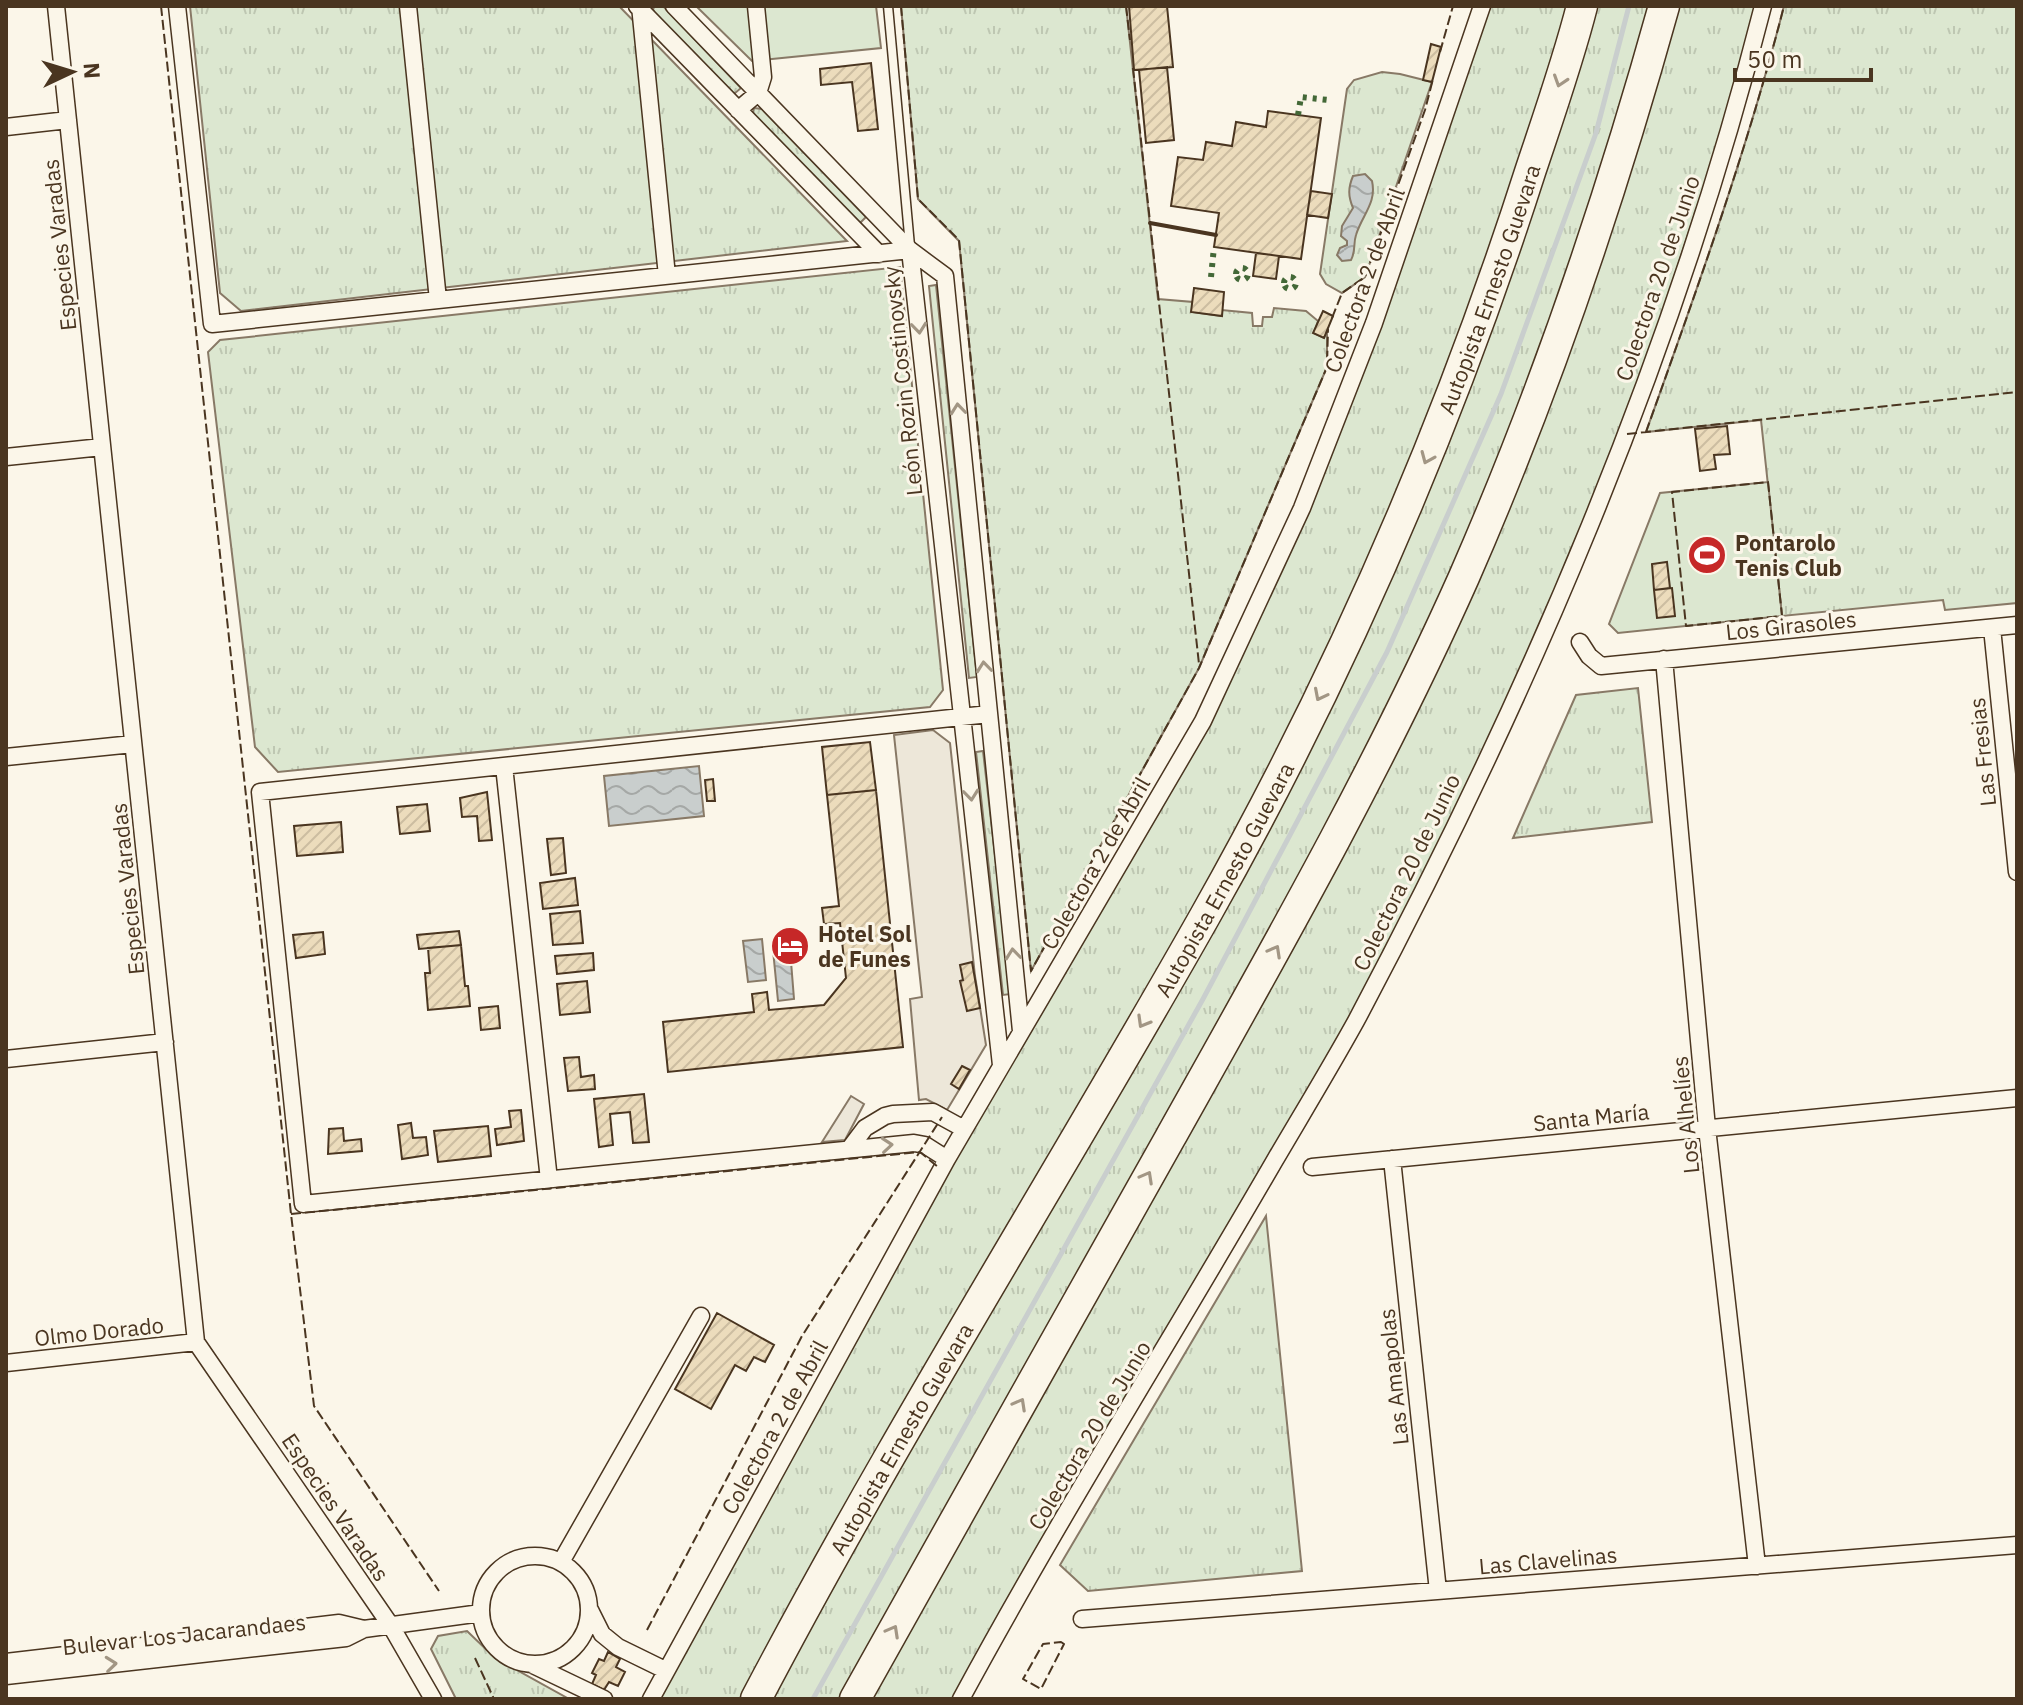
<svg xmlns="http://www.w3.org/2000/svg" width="2023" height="1705" viewBox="0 0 2023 1705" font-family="'IBM Plex Sans',sans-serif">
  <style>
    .grass { fill: url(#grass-tufts); stroke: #887966; stroke-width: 2 }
    .park { fill: #dce7d0; stroke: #887966; stroke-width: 2 }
    .parking { fill: #ede7d9; stroke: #887966; stroke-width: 2 }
    .water { fill: url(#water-waves); stroke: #887966; stroke-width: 2 }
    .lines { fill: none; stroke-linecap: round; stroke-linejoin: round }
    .stream { stroke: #c9cecd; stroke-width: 5 }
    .building { fill: url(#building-hatch); stroke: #4a3520; stroke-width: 2 }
    .lane-casing { stroke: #4a3520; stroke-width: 11 }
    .street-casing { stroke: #4a3520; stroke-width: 19 }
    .highway-casing { stroke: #4a3520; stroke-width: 33 }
    .lane { stroke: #fbf6e9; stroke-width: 8 }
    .street { stroke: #fbf6e9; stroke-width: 16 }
    .highway { stroke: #fbf6e9; stroke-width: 30 }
    .hedge { stroke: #436837; stroke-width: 6; stroke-dasharray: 4 6; stroke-linecap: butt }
    .fence { stroke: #4a3520; stroke-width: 2; stroke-dasharray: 10 4; stroke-linecap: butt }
    .wall { stroke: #4a3520; stroke-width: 4 }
    .oneway { stroke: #a29684 }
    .labels { text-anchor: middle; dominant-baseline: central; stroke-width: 6; stroke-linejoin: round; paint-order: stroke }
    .street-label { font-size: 22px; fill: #4a3520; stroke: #fbf6e9 }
    .poi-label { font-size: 22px; font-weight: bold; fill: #4a3520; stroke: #fbf6e9; text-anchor: start }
  </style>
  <defs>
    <pattern id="grass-tufts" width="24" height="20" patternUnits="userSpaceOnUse" patternTransform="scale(2)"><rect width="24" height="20" fill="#dce7d0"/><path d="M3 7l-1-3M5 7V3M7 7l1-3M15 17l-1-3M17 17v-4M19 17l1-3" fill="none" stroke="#bec7b2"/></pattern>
    <pattern id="water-waves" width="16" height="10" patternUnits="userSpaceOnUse" patternTransform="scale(2)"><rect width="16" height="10" fill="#c9cecd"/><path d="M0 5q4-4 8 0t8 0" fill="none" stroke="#a5a8a6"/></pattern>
    <pattern id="building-hatch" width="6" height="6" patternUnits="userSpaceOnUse" patternTransform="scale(2)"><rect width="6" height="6" fill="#ecdcbc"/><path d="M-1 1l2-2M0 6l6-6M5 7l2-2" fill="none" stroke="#ccbda1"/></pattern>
  </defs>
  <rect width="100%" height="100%" fill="#fbf6e9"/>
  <path class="grass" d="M190,6H619L847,241L241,311L220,293Z
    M655,6H663L741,88L734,94L655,14L653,9Z
    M901,6H1126L1158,299L1193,302L1192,312L1221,316L1222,310L1252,313L1253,326H1262L1263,317H1272L1274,308L1306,311L1318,321L1314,333L1324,338L1327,331V367L1199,668L1031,971L959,241L918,199Z
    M1482,6H1763L1602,497L1355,1023L961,1699H651L1203,721L1302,508Z
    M1784,6H2017V603L1945,610L1943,600L1782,616L1761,420L1646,432C1696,292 1747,151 1784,6Z
    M1382,72L1400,74L1432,82L1365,277L1342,293L1326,284L1320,274L1347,89L1354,80Z
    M754,108L762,109L866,217L859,224L752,115Z
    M900,267L943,690L930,707L278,772L255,747L208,352L220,340Z
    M936,285L977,677L969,678L929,286Z
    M1638,688L1652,822L1513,838L1576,695Z
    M983,751L1011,994L1003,995L976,752Z
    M1266,1216L1302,1571L1088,1591L1060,1565Z
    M467,1631L495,1658L569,1699H456L431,1649L438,1636Z"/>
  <path class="park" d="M696,6H876L881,48L752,61Z
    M1768,482L1782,616L1618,633L1609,624L1660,493Z"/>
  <path class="parking" d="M933,730L950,743L975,976L986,1045L947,1110L926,1099L919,1100L910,999L922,997L894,735Z
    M851,1096L864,1104L845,1140L822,1142Z"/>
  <path class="water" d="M1365,174L1372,181C1377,203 1362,215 1356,235C1353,244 1356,251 1351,260L1342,261L1337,255L1340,248L1347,245V241L1341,236L1342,226L1353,208C1348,196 1348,188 1353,176Z
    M699,766L704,816L609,826L604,776Z
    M762,939L766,980L748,982L743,941Z
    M790,949L794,999L778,1001L773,950Z"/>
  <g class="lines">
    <path class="stream" d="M813,1699L1203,999L1387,652L1501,394L1596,133L1629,6"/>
  </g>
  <path class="building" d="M1129,6H1167L1173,67L1134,70Z
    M1431,44L1441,47L1432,82L1423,80Z
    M871,63L878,129L858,131L852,82L821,85L820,69Z
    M1167,67L1174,140L1146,143L1139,70Z
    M1268,111L1321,118L1301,259L1214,247L1219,213L1171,206L1178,157L1203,160L1206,142L1232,146L1236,122L1266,127Z
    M1311,191L1332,194L1328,218L1307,215Z
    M1256,253L1279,256L1276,279L1253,276Z
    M1194,288L1224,292L1222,316L1191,312Z
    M1323,311L1333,316L1324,338L1313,333Z
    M1727,426L1730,454L1714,455L1716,469L1700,471L1695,429Z
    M1667,562L1670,588L1654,590L1652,564Z
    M1672,588L1675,616L1657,618L1654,590Z
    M870,742L876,790L827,795L822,747Z
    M713,779L715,801H707L705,780Z
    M876,790L903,1047L668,1072L663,1022L754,1012L752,994L767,992L769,1010L824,1005L846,978L840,923L824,924L822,908L839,906L827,795Z
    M487,792L492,840L479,841L477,816L462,817L460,798Z
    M427,804L430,831L400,834L397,807Z
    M341,822L343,852L297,856L294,826Z
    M563,838L566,873L551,875L547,839Z
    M575,878L578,905L543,909L540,883Z
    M580,911L583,943L553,945L550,914Z
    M459,931L461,945L419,949L417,935Z
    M323,932L325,954L296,958L293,935Z
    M461,945L465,986H468L470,1006L428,1010L425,973H430L428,948Z
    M593,953L594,970L557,974L555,956Z
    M972,962L980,1008L967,1011L960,981L963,980L960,965Z
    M587,981L590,1012L560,1015L557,984Z
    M498,1006L500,1028L481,1030L479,1008Z
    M579,1057L581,1077L594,1075L595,1089L568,1091L564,1058Z
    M962,1066L970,1070L959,1089L951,1084Z
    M644,1094L649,1142L633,1143L630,1112L610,1114L613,1145L599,1147L594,1099Z
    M521,1110L524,1141L497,1145L495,1129L511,1127L509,1111Z
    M411,1123L413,1138L426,1137L428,1155L402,1159L398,1125Z
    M488,1126L491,1156L438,1162L434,1131Z
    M343,1128L344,1141L361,1139L362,1151L328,1154L329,1129Z
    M717,1313L774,1345L765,1362L754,1357L746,1371L735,1365L711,1409L675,1389Z
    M608,1652L620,1659L616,1667L625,1672L618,1686L609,1682L604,1690L592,1684L596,1675L592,1673L599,1659L604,1661Z"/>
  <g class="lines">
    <g class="lane-casing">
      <path id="lane" d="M888,6L910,246"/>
    </g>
    <g class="street-casing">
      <path id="street" d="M56,6L196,1342L391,1626L433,1699
        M177,6L212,324L910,250
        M408,6L438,300
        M637,6L879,254
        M640,6L667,276
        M674,6L910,250L945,276L1021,1031
        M738,110L758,93L763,77L756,6
        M6,127L68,120
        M910,250L1001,1065
        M6,457L102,447
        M1992,628L2017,872
        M1580,642L1589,656L1601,666L2017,625
        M1664,659L1707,1128L1757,1566
        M6,757L133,744
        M504,766L549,1180
        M6,1059L165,1042
        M850,1148L865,1128L885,1116L893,1114L933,1112L964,1129
        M947,1159L925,1145L914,1143L303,1204L260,792L989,714
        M1392,1159L1438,1591
        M1312,1167L2017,1098
        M6,1363L196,1342
        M481 1610a54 54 0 1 1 108 0a54 54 0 1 1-108 0Z
        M561,1562L701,1316
        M590,1610L602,1634L618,1647L665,1670
        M1082,1619L2017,1545
        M6,1662L339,1623L364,1629L481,1613
        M533,1665L604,1699
        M6,1676L346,1638L364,1629
        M651,1699L947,1159L1203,721L1302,508L1374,323L1482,6
        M961,1699C1060,1516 1171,1340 1275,1160C1302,1114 1330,1068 1356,1021C1527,699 1673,360 1763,6"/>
    </g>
    <g class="highway-casing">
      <g id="highway">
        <path id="s1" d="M756,1699C896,1432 1057,1178 1205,916C1339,679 1448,428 1531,169C1549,115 1568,61 1582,6"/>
        <path d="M855,1699C960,1512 1064,1325 1170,1138C1273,954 1378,770 1464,577C1545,392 1610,200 1664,6"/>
      </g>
    </g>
    <use href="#lane" class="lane"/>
    <use href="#street" class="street"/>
    <use href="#highway" class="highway"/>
    <path class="hedge" d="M1298,115L1301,97L1328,100
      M1236 274a6 6 0 1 1 12 0a6 6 0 1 1-12 0Z
      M1284 283a6 6 0 1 1 12 0a6 6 0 1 1-12 0Z
      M1211,277L1214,247"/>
    <path class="fence" d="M161,6L291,1214L314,1406L439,1591
      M901,6L918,199L959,240L1031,971L1199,668L1327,367L1328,329
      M1126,6L1130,40
      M1440,52L1453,6
      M1133,68L1199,664
      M1332,318L1342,293L1365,277L1425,110L1433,79
      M1646,432C1696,292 1747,151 1784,6
      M1627,434L2017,392
      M1768,482L1782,616L1686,626L1672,492Z
      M291,1214L920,1152L938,1167
      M647,1630L802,1336L942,1117
      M1061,1642L1064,1644L1041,1689L1023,1679L1043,1644Z
      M475,1658L494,1699"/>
    <path class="wall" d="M1150,223L1216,235"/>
  </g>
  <defs><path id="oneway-chevron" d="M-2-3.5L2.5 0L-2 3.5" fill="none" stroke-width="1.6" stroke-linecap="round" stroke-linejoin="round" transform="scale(2)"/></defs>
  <g class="oneway">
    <use href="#oneway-chevron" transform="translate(1560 81) rotate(108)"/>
    <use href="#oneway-chevron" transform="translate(919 328) rotate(84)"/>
    <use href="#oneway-chevron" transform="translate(958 409) rotate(-96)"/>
    <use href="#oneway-chevron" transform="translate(1427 458) rotate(113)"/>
    <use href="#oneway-chevron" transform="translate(984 667) rotate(-96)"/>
    <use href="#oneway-chevron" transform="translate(1320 695) rotate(117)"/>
    <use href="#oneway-chevron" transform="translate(971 795) rotate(84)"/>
    <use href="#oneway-chevron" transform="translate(1275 951) rotate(-61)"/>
    <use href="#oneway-chevron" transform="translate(1013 954) rotate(-96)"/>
    <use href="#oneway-chevron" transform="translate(1143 1022) rotate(120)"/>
    <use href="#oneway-chevron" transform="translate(887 1145) rotate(-5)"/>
    <use href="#oneway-chevron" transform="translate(1147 1177) rotate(-61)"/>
    <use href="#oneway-chevron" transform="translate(1020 1404) rotate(-61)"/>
    <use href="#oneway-chevron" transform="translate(893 1631) rotate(-61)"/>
    <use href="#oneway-chevron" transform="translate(111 1664) rotate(-6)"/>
  </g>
  <defs>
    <g id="stadium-disc" transform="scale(2)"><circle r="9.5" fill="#c62828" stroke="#fbf6e9"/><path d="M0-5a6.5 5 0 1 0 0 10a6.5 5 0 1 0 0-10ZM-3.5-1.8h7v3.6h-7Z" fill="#fff"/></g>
    <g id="hotel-disc" transform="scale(2)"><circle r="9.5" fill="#c62828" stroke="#fbf6e9"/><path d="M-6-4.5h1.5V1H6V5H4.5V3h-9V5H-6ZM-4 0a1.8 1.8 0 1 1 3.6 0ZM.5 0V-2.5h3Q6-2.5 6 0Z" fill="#fff"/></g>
  </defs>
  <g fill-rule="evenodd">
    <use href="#stadium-disc" x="1707" y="555"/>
    <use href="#hotel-disc" x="790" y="946"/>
  </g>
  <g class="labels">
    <g class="street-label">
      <text transform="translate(59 245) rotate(-96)">Especies Varadas</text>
      <text transform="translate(1657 278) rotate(-71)">Colectora 20 de Junio</text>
      <text transform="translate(1364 280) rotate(-70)">Colectora 2 de Abril</text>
      <text stroke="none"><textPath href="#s1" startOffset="1592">Autopista Ernesto Guevara</textPath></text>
      <text transform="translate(902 381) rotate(-96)">León Rozin Costinovsky</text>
      <text transform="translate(1791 625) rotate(-6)">Los Girasoles</text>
      <text transform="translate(1982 752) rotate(-96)">Las Fresias</text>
      <text transform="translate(1095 863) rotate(-60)">Colectora 2 de Abril</text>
      <text transform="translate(1406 872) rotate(-64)">Colectora 20 de Junio</text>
      <text stroke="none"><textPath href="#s1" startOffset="944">Autopista Ernesto Guevara</textPath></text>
      <text transform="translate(127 889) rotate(-96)">Especies Varadas</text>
      <text transform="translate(1685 1115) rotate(-96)">Los Alhelíes</text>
      <text transform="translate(1591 1117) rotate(-6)">Santa María</text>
      <text transform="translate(99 1331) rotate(-6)">Olmo Dorado</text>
      <text transform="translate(1393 1377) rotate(-96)">Las Amapolas</text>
      <text transform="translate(774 1427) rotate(-61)">Colectora 2 de Abril</text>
      <text transform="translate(1089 1435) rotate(-59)">Colectora 20 de Junio</text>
      <text stroke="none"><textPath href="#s1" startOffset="298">Autopista Ernesto Guevara</textPath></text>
      <text transform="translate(336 1507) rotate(56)">Especies Varadas</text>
      <text transform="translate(1548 1560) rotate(-5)">Las Clavelinas</text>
      <text transform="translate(184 1634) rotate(-6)">Bulevar Los Jacarandaes</text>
    </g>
    <g class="poi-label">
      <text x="1735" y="542">Pontarolo<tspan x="1735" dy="25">Tenis Club</tspan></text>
      <text x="818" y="933">Hotel Sol<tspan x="818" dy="25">de Funes</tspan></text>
    </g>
  </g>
  <rect width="2023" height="1705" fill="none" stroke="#4a3520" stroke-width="16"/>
  <g transform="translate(72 72) rotate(86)" stroke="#fbf6e9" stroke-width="6" paint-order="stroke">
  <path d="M0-6L14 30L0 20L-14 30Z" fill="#4a3520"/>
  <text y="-12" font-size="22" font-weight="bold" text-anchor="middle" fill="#4a3520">N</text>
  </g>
  <path d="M1735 68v12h136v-12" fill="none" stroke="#4a3520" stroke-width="4"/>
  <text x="1747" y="68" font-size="24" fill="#4a3520" stroke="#fbf6e9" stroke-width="6" paint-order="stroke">50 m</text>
</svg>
